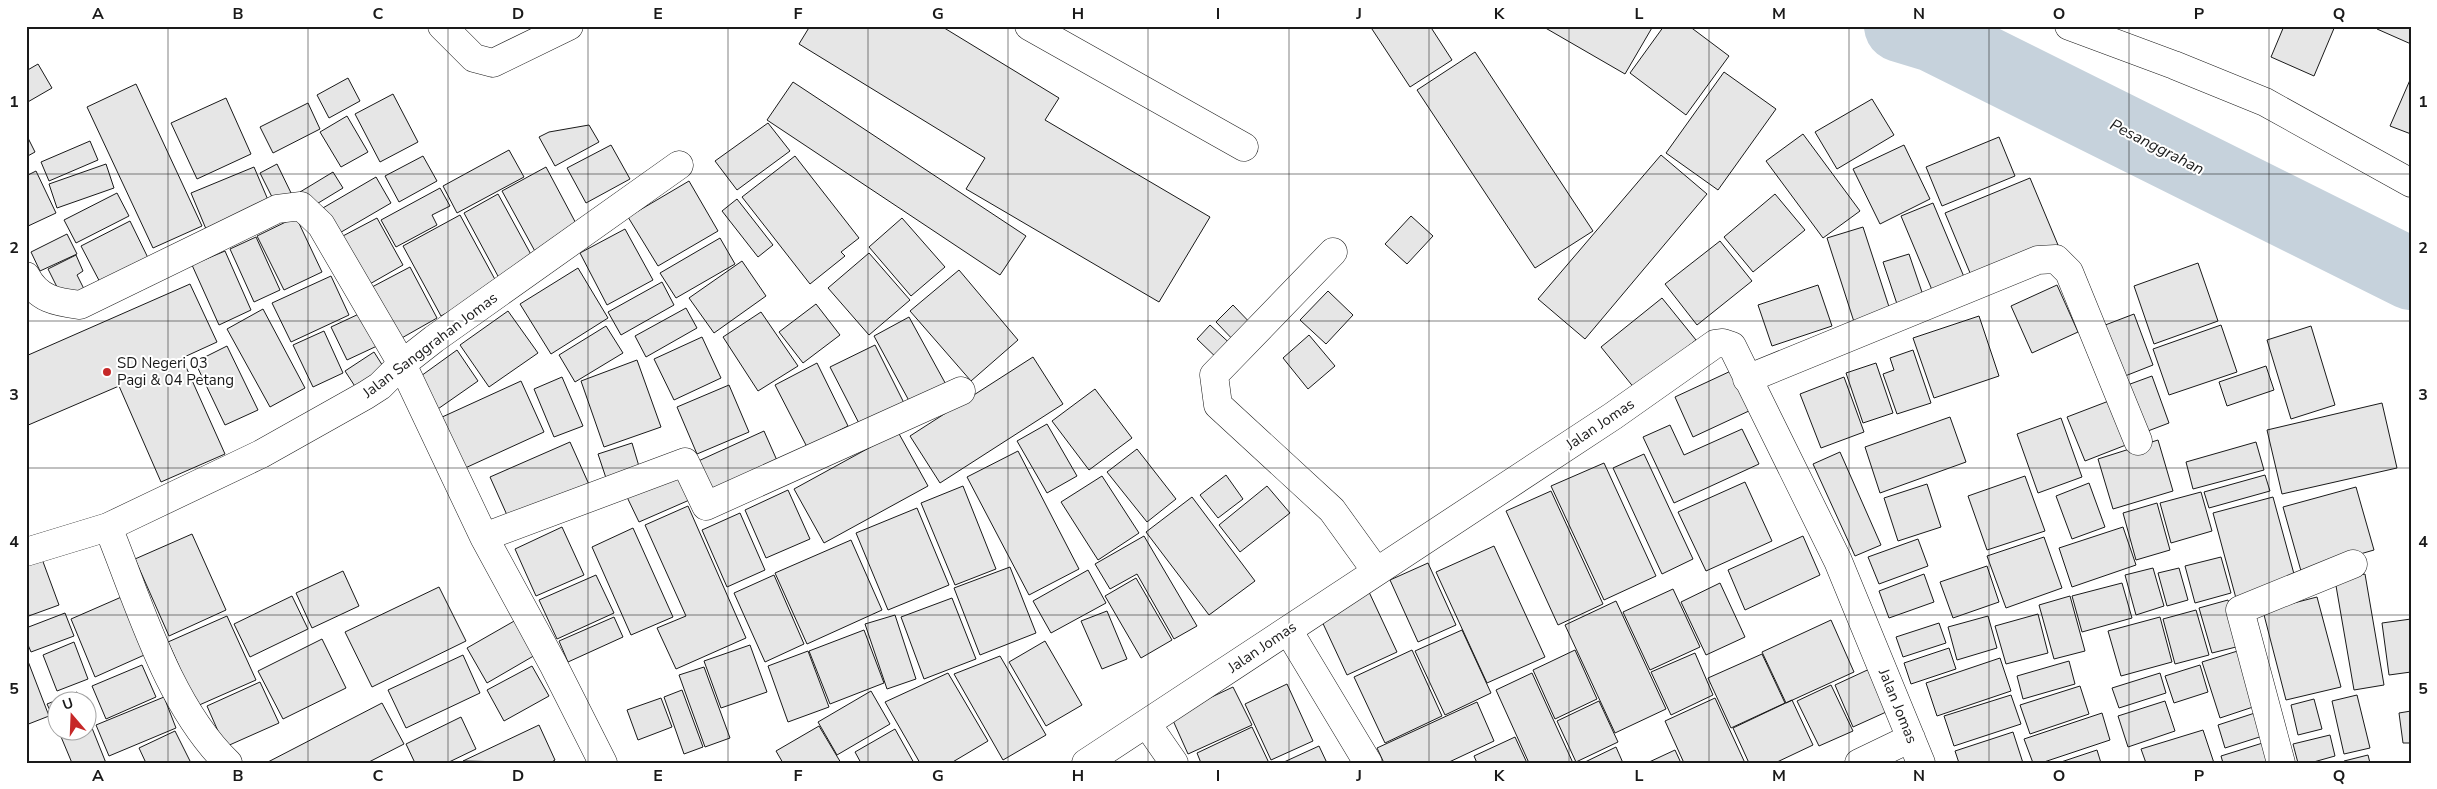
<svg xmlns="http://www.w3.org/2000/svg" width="2437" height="789" viewBox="0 0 2437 789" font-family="'Nunito Sans',sans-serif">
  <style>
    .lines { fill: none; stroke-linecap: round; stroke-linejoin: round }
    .river { stroke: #c6d2dc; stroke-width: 72 }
    .building { fill: #e6e6e6; stroke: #1a1a1a }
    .street-casing { stroke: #1a1a1a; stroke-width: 29 }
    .street { stroke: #fff; stroke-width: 28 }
    .grid { fill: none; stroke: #1a1a1a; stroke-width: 1; stroke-opacity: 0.55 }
    .poi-dot { fill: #c62828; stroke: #fff; stroke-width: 2 }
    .labels { text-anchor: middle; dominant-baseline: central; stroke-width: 4; stroke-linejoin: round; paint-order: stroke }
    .street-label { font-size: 15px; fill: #1a1a1a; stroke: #fff }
    .poi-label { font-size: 15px; fill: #1a1a1a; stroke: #fff; text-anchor: start }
    .water-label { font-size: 16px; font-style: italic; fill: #1a1a1a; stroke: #fff }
    .neatline { fill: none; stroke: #1a1a1a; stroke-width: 2 }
    .grid-label { font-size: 16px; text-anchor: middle; font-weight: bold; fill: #1a1a1a }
  </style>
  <rect width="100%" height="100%" fill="#fff"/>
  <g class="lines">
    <path class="river" d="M1900,26L1933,36L2411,274"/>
  </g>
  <path class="building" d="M810,26H941L1059,98L1045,120L1210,217L1159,302L966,189L985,158L799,44Z
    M1370,26H1430L1452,60L1410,87Z
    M1542,26H1653L1625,74Z
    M1664,26H1689L1729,56L1686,115L1630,73Z
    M2284,26H2335L2314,76L2271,57Z
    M2378,26H2411V44L2377,29Z
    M1475,52L1593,231L1535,268L1417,90Z
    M38,64L52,88L26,103V71Z
    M1724,72L1776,109L1718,190L1666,153Z
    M348,78L360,101L329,118L317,95Z
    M2410,80L2411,81V134L2390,126Z
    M793,82L1026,236L1000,275L767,120Z
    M136,84L202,226L153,248L87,107Z
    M393,94L418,142L380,162L355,114Z
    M226,98L251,154L197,179L171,123Z
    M1872,99L1894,135L1837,169L1815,132Z
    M308,103L320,129L273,153L260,127Z
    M347,116L368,152L341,167L320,132Z
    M768,123L790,151L737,190L715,161Z
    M589,125L599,142L555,166L539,137L549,132Z
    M26,134L35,152L26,157Z
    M1803,134L1860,211L1823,238L1766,161Z
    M1999,137L2015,176L1942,206L1926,167Z
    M90,141L98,160L49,181L41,162Z
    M611,145L630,179L586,203L567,168Z
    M1904,145L1930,199L1880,224L1853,169Z
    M509,150L524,177L457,213L443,186Z
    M1661,155L1707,194L1585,339L1538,299Z
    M423,156L437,181L399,202L385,176Z
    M795,156L859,238L841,252L845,256L810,284L742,197Z
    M106,164L114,188L57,208L49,184Z
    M277,164L293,197L276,205L260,173Z
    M254,167L271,207L206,229L191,193Z
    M546,167L580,231L537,255L502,191Z
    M36,171L56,213L26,227V176Z
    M333,172L343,188L310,208L300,192Z
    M376,177L391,203L331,238L316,212Z
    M2030,178L2058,245L1973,280L1945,213Z
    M689,181L718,231L658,266L628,217Z
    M440,188L450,206L432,215L437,225L396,247L381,220Z
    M117,193L129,216L76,243L64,220Z
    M498,194L534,260L499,278L464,213Z
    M1775,194L1805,230L1753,272L1724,237Z
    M737,199L773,245L758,257L722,211Z
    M1933,203L1967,284L1935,297L1901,216Z
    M460,215L498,285L441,316L403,246Z
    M1411,216L1433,236L1407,264L1385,244Z
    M296,217L322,272L284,290L257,236Z
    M377,218L403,265L368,285L341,237Z
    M902,218L945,267L911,296L869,247Z
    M130,221L151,264L103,288L81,246Z
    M1863,227L1892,316L1856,328L1827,238Z
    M625,229L653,280L607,305L580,253Z
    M67,234L77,254L40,271L31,252Z
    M256,237L280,290L254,302L230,249Z
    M720,238L735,264L676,298L660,273Z
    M1720,241L1752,281L1697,325L1665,284Z
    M225,251L251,310L219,325L192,265Z
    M869,253L910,300L869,335L828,288Z
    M1909,254L1925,301L1899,310L1883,262Z
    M76,255L83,271L77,275L85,291L64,301L48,269Z
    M742,261L766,296L714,333L689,298Z
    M2198,263L2218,321L2154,344L2134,286Z
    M410,267L437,318L400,339L372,287Z
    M578,268L608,318L551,354L520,304Z
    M959,270L1018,340L971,381L910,311Z
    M331,276L349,315L291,342L272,303Z
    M662,282L674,305L621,335L608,312Z
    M190,284L217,342L182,358L225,454L161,482L119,386L26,426V356Z
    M1818,285L1832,326L1772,346L1758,305Z
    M2057,285L2078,332L2032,353L2011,306Z
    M1328,291L1353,315L1326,344L1300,320Z
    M1662,298L1696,340L1635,389L1601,347Z
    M816,304L840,335L803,363L779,332Z
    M1233,305L1256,329L1239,346L1216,322Z
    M686,308L697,328L646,357L635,336Z
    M263,309L305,388L270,407L227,329Z
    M508,311L538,353L489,387L460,345Z
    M761,312L798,366L758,391L723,337Z
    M361,313L377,346L347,360L331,327Z
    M2134,314L2153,365L2120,378L2100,327Z
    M1979,316L1999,376L1934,398L1913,338Z
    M909,317L949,390L914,410L874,336Z
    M1210,325L1236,349L1222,363L1197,339Z
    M2221,325L2237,372L2169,395L2153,349Z
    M606,326L623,353L575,382L559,355Z
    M2311,326L2335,405L2291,419L2267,340Z
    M324,331L343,373L313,387L293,345Z
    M1309,335L1335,366L1308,389L1283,358Z
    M702,337L721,378L674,400L654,359Z
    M875,345L908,411L864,433L830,367Z
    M227,346L258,410L225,425L195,362Z
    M457,350L478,381L435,411L414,381Z
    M1913,350L1931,403L1897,414L1883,374L1894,370L1890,358Z
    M374,352L386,371L358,391L345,371Z
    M1033,357L1063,404L940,483L910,436Z
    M637,360L661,427L604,447L581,381Z
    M817,363L848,426L807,447L775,385Z
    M1876,363L1893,413L1863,423L1846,373Z
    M2266,366L2274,390L2227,406L2219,382Z
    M1733,370L1751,410L1693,437L1675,397Z
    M2152,376L2169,423L2140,434L2122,387Z
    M562,377L583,426L554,437L534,389Z
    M1844,377L1864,432L1821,448L1800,394Z
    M521,381L544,432L463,469L440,418Z
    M729,385L749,432L697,454L677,407Z
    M1095,389L1132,438L1089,470L1052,421Z
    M2114,399L2131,443L2085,461L2067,417Z
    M2382,403L2397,468L2282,494L2267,430Z
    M1950,417L1966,462L1880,493L1865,447Z
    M2061,418L2082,477L2038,493L2017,434Z
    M1047,424L1077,476L1047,493L1017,441Z
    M1670,425L1684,455L1742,429L1759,464L1674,503L1643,437Z
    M764,431L779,465L709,497L694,463Z
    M898,432L928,486L824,543L794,489Z
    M2158,440L2173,491L2113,509L2098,459Z
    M570,442L591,489L511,524L490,477Z
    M2256,442L2264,470L2193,489L2186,462Z
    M632,443L641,473L608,484L598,454Z
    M1137,449L1176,499L1147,522L1107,472Z
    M1018,451L1079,569L1029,595L967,477Z
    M1840,452L1881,545L1855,556L1813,464Z
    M1644,454L1693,559L1662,574L1613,468Z
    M1604,463L1656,576L1604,600L1551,486Z
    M681,470L694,498L639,522L626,495Z
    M1226,475L1243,499L1218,518L1200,495Z
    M2265,475L2270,491L2209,508L2204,492Z
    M1102,476L1139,533L1098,560L1061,502Z
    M2025,476L2045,531L1987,550L1968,496Z
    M1745,482L1772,541L1706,571L1678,512Z
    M2089,483L2105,527L2072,539L2056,496Z
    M1927,484L1941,527L1898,541L1884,498Z
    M963,486L996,569L955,585L921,503Z
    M1267,486L1290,513L1240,552L1219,525Z
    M2356,487L2374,550L2301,571L2283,507Z
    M788,490L810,539L766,558L745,510Z
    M1551,491L1603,604L1558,625L1506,511Z
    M2201,492L2212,531L2171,543L2160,503Z
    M1192,497L1255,581L1209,615L1146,532Z
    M2273,497L2297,585L2237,602L2213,513Z
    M2157,503L2170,550L2136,560L2123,513Z
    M688,506L746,638L676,669L657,628L686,616L645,525Z
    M917,508L949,585L888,610L856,533Z
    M740,513L765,570L727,587L702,530Z
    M562,527L584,575L536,596L515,549Z
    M2123,527L2136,565L2072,587L2059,548Z
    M633,528L673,617L631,635L592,547Z
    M192,534L226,610L169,636L135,559Z
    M1144,536L1197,626L1174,639L1137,574L1110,589L1095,564Z
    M1803,536L1820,575L1745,610L1728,570Z
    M2044,537L2062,588L2006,608L1987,556Z
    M1918,539L1928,566L1879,584L1868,557Z
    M851,540L882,610L807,644L775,573Z
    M1494,546L1545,657L1487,683L1436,572Z
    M2221,557L2231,593L2195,603L2185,566Z
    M42,559L59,605L26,617V565Z
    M1428,563L1456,625L1418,642L1390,580Z
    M1987,566L1999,602L1953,618L1940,582Z
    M1010,567L1036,633L980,655L954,588Z
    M2153,568L2164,606L2136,615L2125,575Z
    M2179,568L2188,600L2167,606L2158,573Z
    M1088,570L1106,603L1051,633L1033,601Z
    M343,571L359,606L312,628L296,593Z
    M1924,574L1934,602L1889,618L1879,591Z
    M2365,574L2384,685L2354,690L2335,580Z
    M596,575L614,613L557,639L539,600Z
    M774,575L804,644L765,662L734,593Z
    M1136,578L1172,640L1141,658L1105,596Z
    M1720,583L1745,637L1706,655L1681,602Z
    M2122,583L2132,618L2082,632L2072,596Z
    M439,587L466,641L372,687L345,632Z
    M1673,589L1700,647L1650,670L1623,612Z
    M1369,592L1397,652L1347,675L1319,615Z
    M126,595L151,652L95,677L71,619Z
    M292,596L308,629L250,657L234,624Z
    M2070,596L2085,651L2054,659L2039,605Z
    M2317,597L2341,687L2286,700L2263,611Z
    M952,598L976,659L924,679L901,617Z
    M2228,600L2240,646L2212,653L2199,608Z
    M1616,601L1666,709L1615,733L1565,625Z
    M2196,610L2209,655L2175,664L2163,619Z
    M1107,611L1127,659L1102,669L1081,621Z
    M65,613L74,636L31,652L26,640V628Z
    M2038,614L2048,653L2006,664L1995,626Z
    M895,615L916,679L887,689L865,624Z
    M227,616L256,680L197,706L168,642Z
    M1988,616L1997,648L1957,660L1948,627Z
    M614,617L623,637L568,662L559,641Z
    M2160,617L2172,662L2121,676L2108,631Z
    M2411,619V672L2389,675L2382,623Z
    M516,620L537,654L487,683L467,648Z
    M1831,620L1854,672L1786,703L1762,652Z
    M1939,623L1946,643L1903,657L1896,637Z
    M864,630L884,683L830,704L809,651Z
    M1462,630L1491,693L1445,715L1415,651Z
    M322,639L346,688L283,719L258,671Z
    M1045,641L1082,705L1046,726L1009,662Z
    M74,642L88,679L57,691L43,655Z
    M750,645L767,692L721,708L704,661Z
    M1949,648L1956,669L1911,684L1904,663Z
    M2244,649L2262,704L2220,718L2202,662Z
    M1412,650L1442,716L1385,743L1354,677Z
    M1575,650L1597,699L1555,719L1533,670Z
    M808,651L829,707L788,722L768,666Z
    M1695,653L1713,695L1671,715L1651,672Z
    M1762,654L1785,703L1731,728L1708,678Z
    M463,655L480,693L406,728L388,690Z
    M26,656L49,716L26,725Z
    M1000,656L1046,735L1003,760L954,674Z
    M2000,658L2011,691L1937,716L1926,683Z
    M2069,661L2075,684L2023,699L2017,676Z
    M142,665L156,697L106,719L92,686Z
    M2200,665L2208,692L2174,703L2165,676Z
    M532,666L549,696L504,721L487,690Z
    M1876,666L1895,708L1853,727L1835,685Z
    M704,667L730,738L705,747L679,675Z
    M948,673L988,741L951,763H920L885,702Z
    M1532,673L1573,763H1529L1496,690Z
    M2160,673L2166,693L2119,708L2112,688Z
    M260,682L279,723L225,747L207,706Z
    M1287,684L1313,741L1271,760L1245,704Z
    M1831,685L1853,731L1819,746L1797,701Z
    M2080,686L2089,714L2030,734L2020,705Z
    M1233,687L1252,725L1188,754L1171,716Z
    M682,690L703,747L684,754L664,697Z
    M871,691L890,724L837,755L818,722Z
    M77,692L80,702H58V728L47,704Z
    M2011,695L2021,724L1954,746L1944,716Z
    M2357,695L2370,748L2344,754L2332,701Z
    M164,697L176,728L109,756L96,725Z
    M661,698L672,727L638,740L627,710Z
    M1715,698L1745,763H1684L1665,721Z
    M2314,699L2322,729L2298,735L2291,705Z
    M1792,700L1813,745L1775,763H1749L1733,728Z
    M1599,701L1618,742L1576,762L1557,721Z
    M2165,701L2175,731L2128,747L2118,716Z
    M1477,702L1494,741L1447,763H1384L1377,748Z
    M382,703L404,744L367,763H266Z
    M2261,711L2269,734L2225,748L2218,725Z
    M2411,711V743H2403L2399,713Z
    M2102,713L2110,740L2041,763H2033L2024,739Z
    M461,717L476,749L447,763H415L406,744Z
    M88,718L106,763H72L59,732H88Z
    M539,725L555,760L550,763L463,761Z
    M819,726L841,763H783L776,751Z
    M1252,727L1269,763H1201L1197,753Z
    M895,729L914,763H861L855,752Z
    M2203,730L2214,763H2146L2141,749Z
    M175,731L191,763H146L139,748Z
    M2013,732L2023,763H1959L1955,751Z
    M2330,735L2335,756L2310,763H2298L2293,744Z
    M1515,737L1527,763H1477L1474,756Z
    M2269,741L2276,763H2223L2221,756Z
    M1319,746L1327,763L1284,762Z
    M1616,747L1623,763H1583Z
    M1675,750L1681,763H1647Z
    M2097,750L2101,763H2058Z
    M2368,755L2370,763H2344V761Z"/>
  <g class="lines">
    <g class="street-casing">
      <path id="street" d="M442,26L474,58L493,63L569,26
        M1029,26L1244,147
        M2069,26L2174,65L2265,102L2411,183
        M1333,252L1214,375L1218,405L1332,510L1376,571
        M26,276C38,299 56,302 80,305L277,209L301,206L321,225L402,364L484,537L553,664L603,763
        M1747,379L2038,260L2056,259L2069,272L2138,441
        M108,527C139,603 168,705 228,763
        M484,537L685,462L706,506L961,391
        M26,552L108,527L261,454L366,395L380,386L402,364L434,339L679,165
        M1288,630L1368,763
        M1147,724L1174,763
        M1086,763L1613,416L1715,344L1723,343L1732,346L1838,561L1921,763
        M1859,763L1911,738
        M2281,763L2240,610L2353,564"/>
    </g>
    <use href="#street" class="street"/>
  </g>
  <path class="grid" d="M168,26V763M308,26V763M448,26V763M588,26V763M728,26V763M868,26V763M1008,26V763M1148,26V763M1289,26V763M1429,26V763M1569,26V763M1709,26V763M1849,26V763M1989,26V763M2129,26V763M2269,26V763M26,174H2411M26,321H2411M26,468H2411M26,615H2411"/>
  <circle class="poi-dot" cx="107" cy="372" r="5"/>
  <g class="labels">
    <g class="street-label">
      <text transform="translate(430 345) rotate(-37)">Jalan Sanggrahan Jomas</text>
      <text transform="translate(1600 424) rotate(-34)">Jalan Jomas</text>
      <text transform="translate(1262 647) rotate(-34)">Jalan Jomas</text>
      <text transform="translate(1898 706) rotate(68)">Jalan Jomas</text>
    </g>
    <g class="poi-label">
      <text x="117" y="363">SD Negeri 03<tspan x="117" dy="17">Pagi &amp; 04 Petang</tspan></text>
    </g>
    <g class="water-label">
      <text transform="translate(2157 147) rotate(27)">Pesanggrahan</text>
    </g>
  </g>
  <rect width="2437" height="789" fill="none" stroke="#ffffff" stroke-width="55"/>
  <g transform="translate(72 716) rotate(341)"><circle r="24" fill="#ffffff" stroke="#a3a3a3"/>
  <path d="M0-4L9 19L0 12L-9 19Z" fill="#c62828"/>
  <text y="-8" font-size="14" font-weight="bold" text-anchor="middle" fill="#1a1a1a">U</text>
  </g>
  <rect x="28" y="28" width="2382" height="734" class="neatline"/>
  <g class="grid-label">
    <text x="98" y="19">A</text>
    <text x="238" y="19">B</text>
    <text x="378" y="19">C</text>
    <text x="518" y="19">D</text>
    <text x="658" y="19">E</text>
    <text x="798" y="19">F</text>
    <text x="938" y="19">G</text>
    <text x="1078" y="19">H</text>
    <text x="1218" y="19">I</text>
    <text x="1359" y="19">J</text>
    <text x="1499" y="19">K</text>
    <text x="1639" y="19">L</text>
    <text x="1779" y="19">M</text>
    <text x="1919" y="19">N</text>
    <text x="2059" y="19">O</text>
    <text x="2199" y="19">P</text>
    <text x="2339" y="19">Q</text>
    <text x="14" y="107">1</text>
    <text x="2423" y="107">1</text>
    <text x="14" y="253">2</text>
    <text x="2423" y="253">2</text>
    <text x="14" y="400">3</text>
    <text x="2423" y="400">3</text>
    <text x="14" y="547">4</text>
    <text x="2423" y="547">4</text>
    <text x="14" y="694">5</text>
    <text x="2423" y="694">5</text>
    <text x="98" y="781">A</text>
    <text x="238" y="781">B</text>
    <text x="378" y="781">C</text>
    <text x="518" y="781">D</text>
    <text x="658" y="781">E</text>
    <text x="798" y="781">F</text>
    <text x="938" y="781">G</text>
    <text x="1078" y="781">H</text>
    <text x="1218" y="781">I</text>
    <text x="1359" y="781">J</text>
    <text x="1499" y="781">K</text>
    <text x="1639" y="781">L</text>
    <text x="1779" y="781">M</text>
    <text x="1919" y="781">N</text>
    <text x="2059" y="781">O</text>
    <text x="2199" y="781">P</text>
    <text x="2339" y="781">Q</text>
  </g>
</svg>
